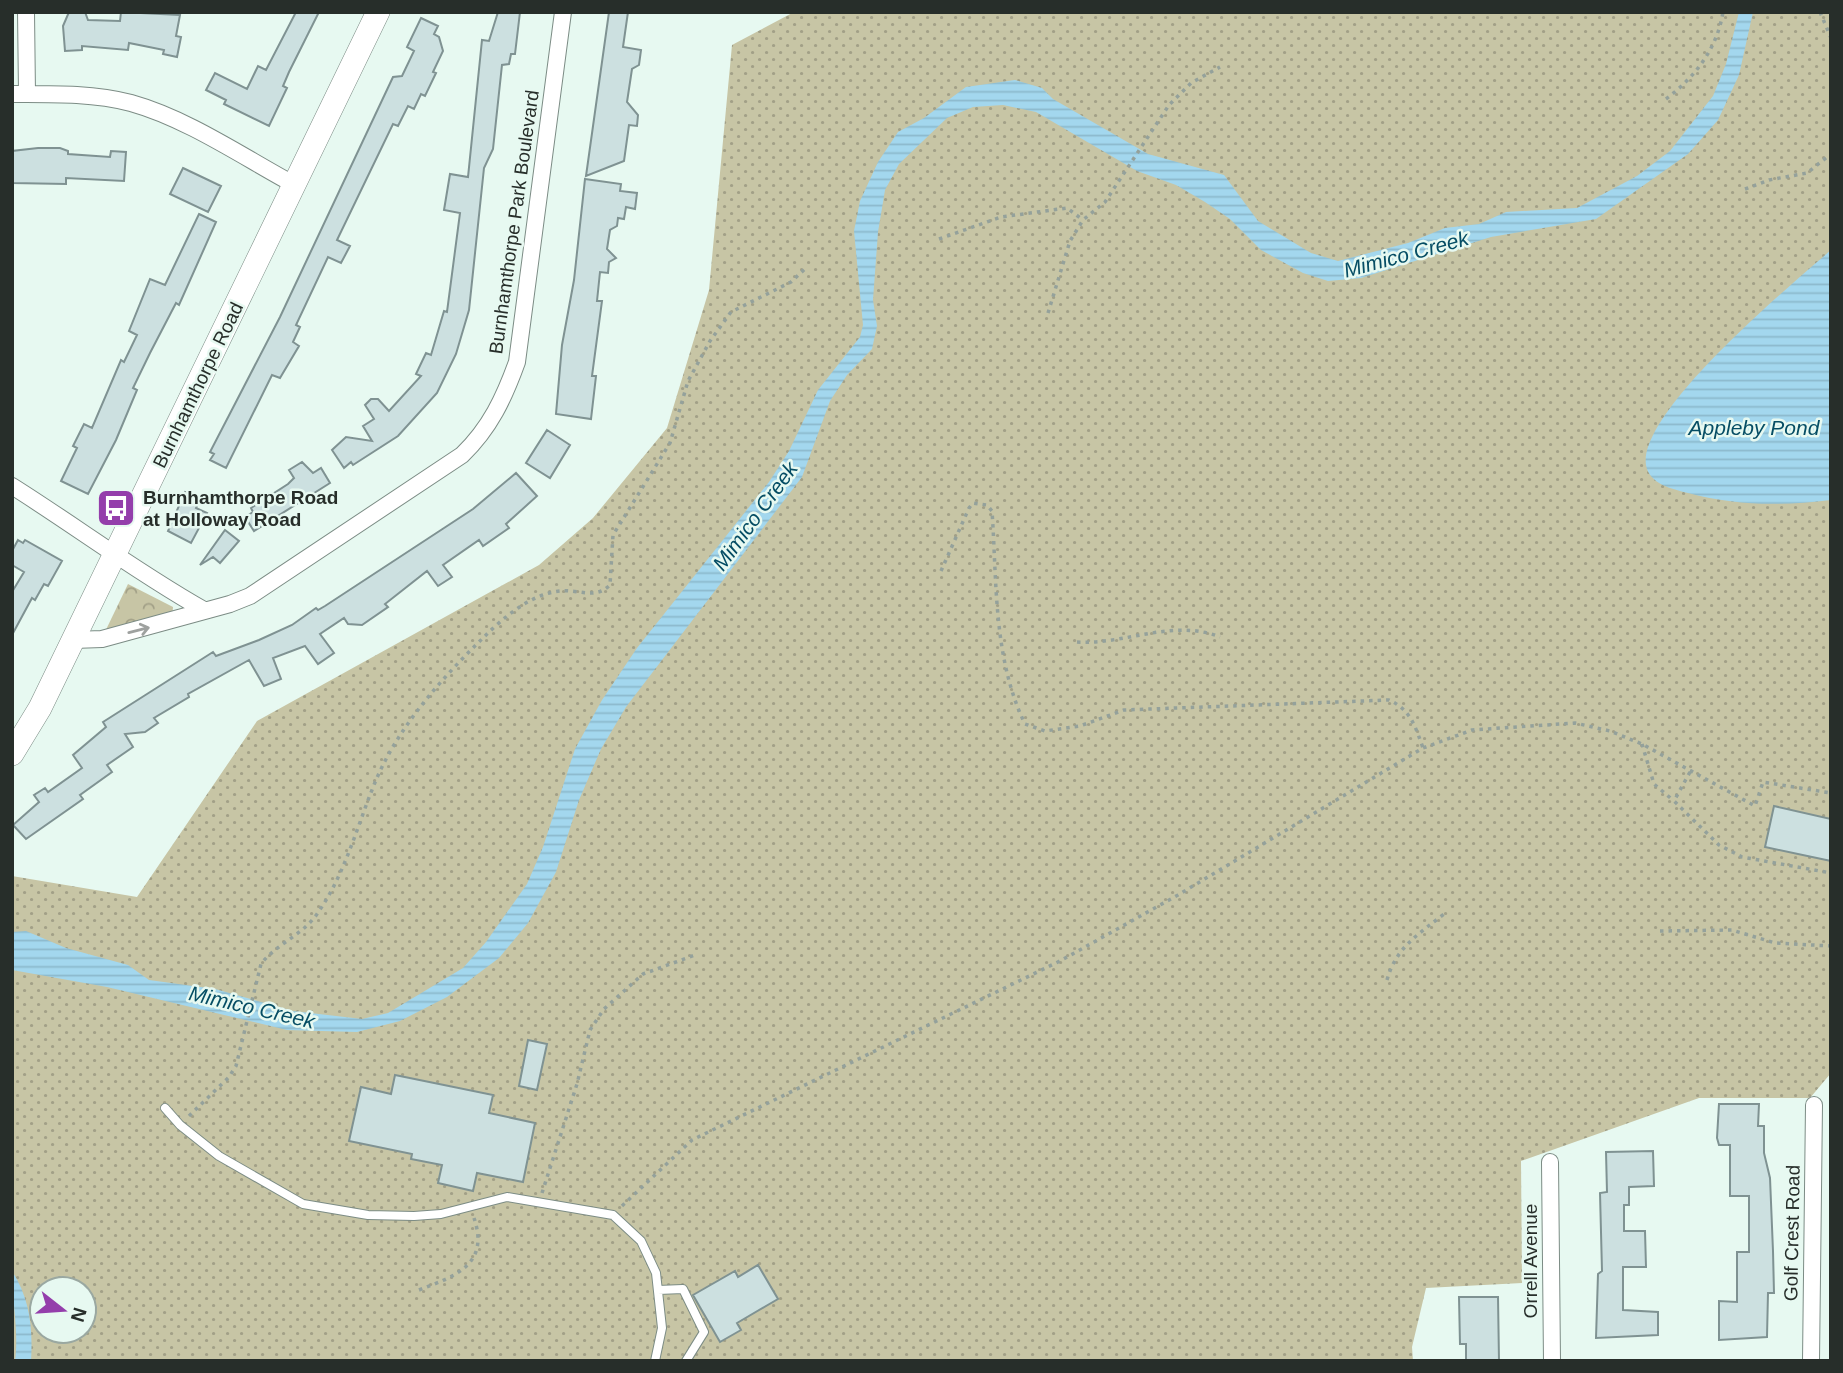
<svg xmlns="http://www.w3.org/2000/svg" width="1843" height="1373" viewBox="0 0 1843 1373" font-family="Arial,sans-serif">
  <style>
    .grass { fill: url(#grass-dots); fill-rule: evenodd }
    .park { fill: url(#park-crowns) }
    .water { fill: url(#water-rules) }
    .building { fill: #cce0e0; stroke: #7f9292; stroke-width: 2 }
    .lines { fill: none; stroke-linecap: round; stroke-linejoin: round }
    .service-casing { stroke: #7c8c85; stroke-width: 10 }
    .minor-casing { stroke: #7c8c85; stroke-width: 18 }
    .secondary-casing { stroke: #7c8c85; stroke-width: 24 }
    .path { stroke: #94a19b; stroke-width: 3.5; stroke-dasharray: 3.5 5; stroke-linecap: butt }
    .service { stroke: #fff; stroke-width: 8 }
    .minor { stroke: #fff; stroke-width: 16 }
    .secondary { stroke: #fff; stroke-width: 23 }
    .oneway { stroke: #9ea19f }
    .labels { text-anchor: middle; dominant-baseline: central; stroke-width: 5; stroke-linejoin: round; paint-order: stroke }
    .street-label { font-size: 19px; fill: #272e2a; stroke: #e7f9f1 }
    .poi-label { font-size: 19px; font-weight: bold; fill: #272e2a; stroke: #e7f9f1; text-anchor: start }
    .water-label { font-size: 21px; font-style: italic; fill: #054d64; stroke: #e7f9f1 }
  </style>
  <defs>
    <pattern id="grass-dots" width="8" height="8" patternUnits="userSpaceOnUse" patternTransform="scale(1.75)"><rect width="8" height="8" fill="#c7c5a5"/><path d="M2 2h.1M6 6h.1" fill="none" stroke="#a2a087" stroke-width="1.8" stroke-linecap="round"/></pattern>
    <pattern id="park-crowns" width="20" height="18" patternUnits="userSpaceOnUse" patternTransform="scale(1.75)"><rect width="20" height="18" fill="#c7c5a5"/><path d="M2 6a3 3 0 1 1 6 0M12 15a3 3 0 1 1 6 0" fill="none" stroke="#a2a087"/></pattern>
    <pattern id="water-rules" width="6" height="5" patternUnits="userSpaceOnUse" patternTransform="scale(1.75)"><rect width="6" height="5" fill="#a3d7ee"/><path d="M0 2.5h6" fill="none" stroke="#8cb9cc"/></pattern>
  </defs>
  <rect width="100%" height="100%" fill="#e7f9f1"/>
  <path class="grass" d="M794,12H1831V1073L1810,1098H1699L1521,1161L1522,1283L1426,1288L1412,1347L1413,1361H12V876L137,897L257,721L539,565L593,518L667,428L709,290L732,45ZM42,1289H84V1331H42Z"/>
  <path class="park" d="M128,584L173,607L172,619L102,638Z"/>
  <path class="water" d="M1739,12H1753L1739,75L1718,120L1688,154L1596,219L1491,237L1361,278L1328,281L1303,273L1261,250L1230,219L1205,202L1176,185L1137,171L1036,112L1003,105L973,107L947,118L899,164L885,190L878,232L873,300L877,326L872,349L847,375L830,401L802,477L626,707L601,749L579,800L556,872L528,923L499,958L447,997L400,1021L357,1032L287,1030L107,987L12,970V932L26,931L66,948L128,965L149,980L215,989L293,1011L362,1019L388,1013L463,968L486,942L527,884L543,847L575,749L602,700L637,648L769,482L789,451L818,390L860,337L863,325L854,231L860,201L878,162L898,132L924,118L966,87L1015,80L1042,88L1053,99L1148,154L1224,175L1258,221L1311,253L1338,261L1408,243L1445,228L1479,224L1506,212L1577,208L1637,176L1670,151L1713,96L1726,64Z
    M1831,250V500C1781,506 1737,506 1688,493C1672,489 1649,484 1646,465C1638,412 1791,285 1831,250Z
    M12,1271C30,1299 33,1328 31,1361H15C19,1330 12,1302 12,1271Z"/>
  <path class="building" d="M69,12H85L88,20L120,21L121,12L180,15L176,36L181,37L177,57L163,54L164,50L129,43L128,50L82,46V50L65,51L63,26Z
    M296,12H319L289,72L283,86L287,88L269,126L224,104L226,100L206,90L215,73L247,89L258,66L266,70Z
    M498,12H520L515,54H511L509,64L502,65L493,149L484,168L469,310L456,354L437,393L398,436L353,465L351,462L344,468L332,450L346,437L372,441L363,426L374,419L365,405L371,399H378L389,411L421,376L416,374L426,353L431,355L444,311L447,312L460,213L444,210L450,174L468,177L482,40L489,41Z
    M609,12H628L623,47L641,50L639,65L632,69L627,102L638,115L637,126L629,125L624,161L586,176Z
    M421,18L438,26L434,34L439,37L443,51L433,72L436,73L425,96L421,94L414,109L408,106L398,126L393,124L337,240L350,246L341,263L328,257L296,325L300,327L293,342L299,346L280,378L272,375L226,468L210,460L214,454L210,452L280,317L393,77L402,76L414,51L407,47Z
    M38,148H60L68,151V154L110,157L111,151L126,152L124,181L66,178V184L12,183V151Z
    M183,168L221,186L208,212L170,194Z
    M585,179L621,184L620,191L637,193L635,209L626,207L624,219L618,218L617,226L610,230L607,249L616,258L609,262L608,273L600,272L597,301H602L592,376H596L591,419L556,414L562,345L574,280Z
    M199,214L216,222L179,305L176,303L150,353L133,388L137,390L116,440L88,494L61,481L77,448L73,446L84,424L92,428L121,360L124,362L137,335L129,331L150,279L165,285Z
    M547,430L570,445L550,478L526,463Z
    M302,462L313,473L321,468L330,483L254,531L245,517L253,512L251,508L288,484L294,478L289,470Z
    M516,473L537,496L506,524L509,528L483,546L479,540L443,565L452,577L438,586L427,571L385,604L388,607L362,625L348,624L344,618L320,634L334,653L318,664L305,646L273,658L281,679L264,686L249,660L188,694L189,697L154,718L158,723L145,732L125,734L133,747L107,765L112,772L80,795L83,799L26,839L13,825L39,802L34,795L45,788L48,792L82,768L73,755L106,727L103,722L213,652L216,656L259,640L292,625L316,608L318,610L325,606L473,509Z
    M185,492L200,499L196,508L207,513L191,543L168,531Z
    M225,530L239,541L220,563L213,557L200,565Z
    M18,540L23,543L25,540L62,561L48,586L44,584L35,600L32,598L12,635V592L24,572L12,565V551Z
    M1774,806L1831,819V861L1765,847Z
    M528,1040L547,1044L537,1090L519,1086Z
    M395,1075L493,1095L489,1113L535,1123L523,1182L477,1173L473,1191L438,1183L442,1165L411,1159L412,1154L349,1141L361,1087L391,1094Z
    M1719,1104H1759L1758,1126H1764V1153L1770,1178L1773,1251L1774,1293H1768L1767,1337L1719,1340V1301L1737,1302V1252H1749V1196H1730V1145H1719L1717,1138Z
    M1653,1151L1654,1186L1629,1187V1205H1624V1231H1645L1646,1267H1623V1310L1658,1312V1335L1596,1338L1598,1274L1602,1271L1600,1193L1607,1192L1606,1152Z
    M758,1265L778,1299L737,1323L741,1330L720,1342L693,1295L735,1271L738,1277Z
    M1459,1297H1498L1499,1361H1466V1344H1460Z"/>
  <g class="lines">
    <g class="service-casing">
      <path id="service" d="M165,1108L180,1125L219,1156L303,1204L368,1215L414,1216L441,1214L507,1197L613,1215L641,1241L656,1273L662,1328L655,1361
        M658,1290L683,1289L704,1332L686,1361"/>
    </g>
    <g class="minor-casing">
      <path id="minor" d="M26,12L27,94
        M12,94C51,94 93,93 131,103C188,119 243,157 295,185
        M12,486C77,527 138,573 204,610
        M73,640L102,639L230,604L250,596L462,455C490,428 504,398 517,362L563,12
        M1550,1162L1552,1361
        M1811,1361L1814,1105"/>
    </g>
    <g class="secondary-casing">
      <path id="secondary" d="M12,754L40,708L378,12"/>
    </g>
    <path class="path" d="M1820,12L1831,38
      M1666,99C1695,77 1717,49 1723,12
      M1745,189L1769,180L1807,173L1831,154
      M939,239L1001,217L1067,208L1083,220
      M1048,313L1070,241L1083,220L1105,202L1169,105L1191,83L1220,67
      M941,571L969,508L973,503L987,505L992,511C997,582 993,658 1025,724L1045,731L1080,726L1124,710L1389,700C1411,710 1415,726 1423,748
      M1077,642C1126,645 1172,618 1220,637
      M1642,744L1654,784L1674,801
      M1690,772L1674,801L1719,845L1742,857L1831,873
      M1660,931L1732,930L1775,943L1831,946
      M1387,980C1396,947 1419,934 1444,914
      M189,1116L229,1077L236,1066L261,964C277,943 304,935 319,911C346,872 358,823 376,780C399,726 442,678 484,637C504,617 531,594 560,591C579,589 595,600 610,585L613,535L670,443L688,381L710,341L731,312L791,282L807,267
      M542,1193L577,1084L590,1030L604,1009L643,974L695,955
      M622,1206L692,1140L1060,961L1178,895L1423,748L1472,730L1575,723L1610,731L1642,744L1755,806L1763,782L1831,793
      M419,1290C455,1276 490,1265 474,1218"/>
    <use href="#service" class="service"/>
    <use href="#minor" class="minor"/>
    <use href="#secondary" class="secondary"/>
  </g>
  <defs><path id="oneway-shaft" d="M-6 0H5M1.5-3L5.5 0L1.5 3" fill="none" stroke-width="1.6" stroke-linecap="round" stroke-linejoin="round" transform="scale(1.75)"/></defs>
  <use class="oneway" href="#oneway-shaft" transform="translate(139 630) rotate(-14)"/>
  <defs>
    <g id="bus-square" transform="scale(2.0125)"><rect x="-9" y="-9" width="18" height="18" rx="4" fill="#943eab" stroke="#e7f9f1"/><path d="M-5-6H5V4H4V6H2V4H-2V6H-4V4H-5ZM-3.5-4V0h7V-4ZM-3.5 1.2v1.5H-2V1.2ZM2 1.2v1.5H3.5V1.2Z" fill="#fff"/></g>
  </defs>
  <g fill-rule="evenodd">
    <use href="#bus-square" x="116" y="508"/>
  </g>
  <g class="labels">
    <g class="street-label">
      <text transform="translate(514 222) rotate(-82)">Burnhamthorpe Park Boulevard</text>
      <text transform="translate(198 385) rotate(-64)">Burnhamthorpe Road</text>
      <text transform="translate(1792 1233) rotate(-89)">Golf Crest Road</text>
      <text transform="translate(1530 1261) rotate(-90)">Orrell Avenue</text>
    </g>
    <g class="poi-label">
      <text x="143" y="497">Burnhamthorpe Road<tspan x="143" dy="22">at Holloway Road</tspan></text>
    </g>
    <g class="water-label">
      <text transform="translate(1406 254) rotate(-15)">Mimico Creek</text>
      <text x="1754" y="427">Appleby Pond</text>
      <text transform="translate(755 516) rotate(-54)">Mimico Creek</text>
      <text transform="translate(252 1007) rotate(13)">Mimico Creek</text>
    </g>
  </g>
  <rect width="1843" height="1373" fill="none" stroke="#272e2a" stroke-width="28"/>
  <g transform="translate(63 1310) rotate(107)"><circle r="33" fill="#e7f9f1" stroke="#9aa8a1" stroke-width="2"/>
  <path d="M0-5L12 26L0 18L-12 26Z" fill="#943eab"/>
  <text y="-10" font-size="19" font-weight="bold" text-anchor="middle" fill="#272e2a">N</text>
  </g>
</svg>
